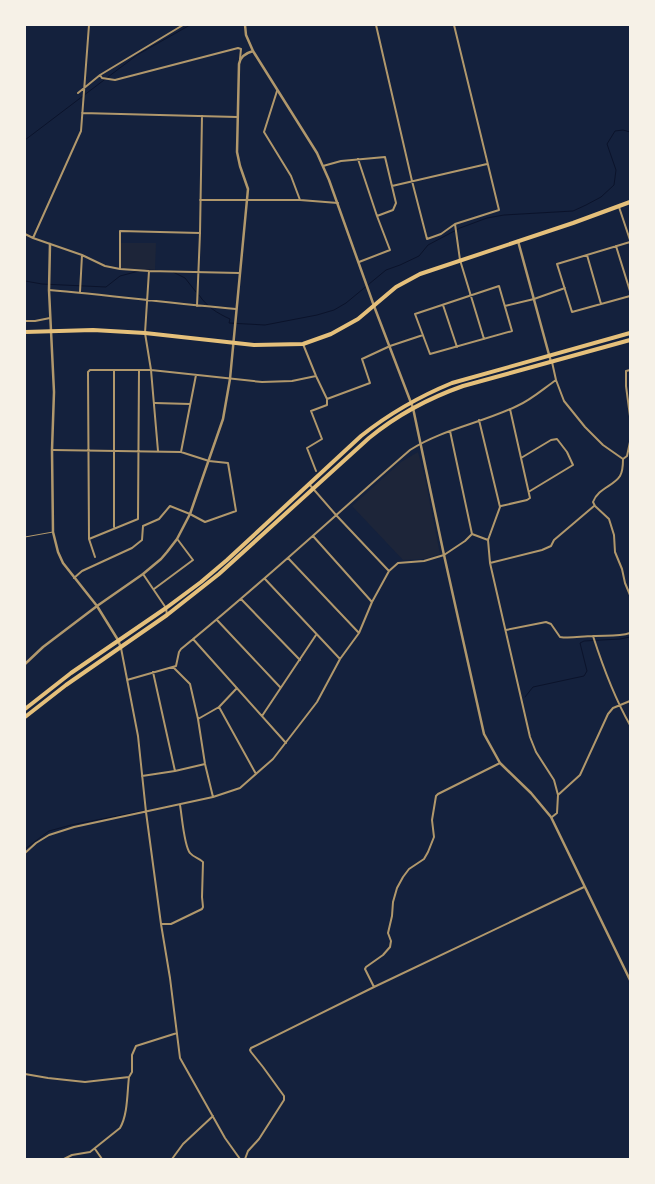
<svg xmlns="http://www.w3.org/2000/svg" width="655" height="1184" viewBox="0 0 655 1184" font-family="Ubuntu,sans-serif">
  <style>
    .green { fill: #1d2539 }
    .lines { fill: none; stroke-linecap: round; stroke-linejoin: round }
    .stream { stroke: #0b132b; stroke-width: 1 }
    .service { stroke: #b1986c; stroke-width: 1 }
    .minor { stroke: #b1986c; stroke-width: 2 }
    .tertiary { stroke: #b1986c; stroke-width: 2.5 }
    .trunk { stroke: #e5c07b; stroke-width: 4 }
  </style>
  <rect width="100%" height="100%" fill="#14213d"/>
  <path class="green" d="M121,243H156L155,271L120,268Z
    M418,452L425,478L440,554L424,559L403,560L352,506L401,462Z"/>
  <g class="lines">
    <path class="stream" d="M25,140L137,55L190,25
      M146,270L169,271
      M173,272L185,278L196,292
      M25,281L42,284L106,287L120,276L139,271
      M199,295C207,307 217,313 230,319L229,323L265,325L317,315L334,310L346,303L386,270L400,265L419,256L428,245L460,228L487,218L504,215L573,211L586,205L601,197L614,185L616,170L607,144L615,131L623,130L630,132
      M525,697L533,687L584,676L587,671L580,643L584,641L620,639L630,637
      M25,849L49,831L71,825L143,811"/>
    <path class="service" d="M25,537L53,532"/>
    <path class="minor" d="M376,25L412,181L427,239L441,234L455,224L499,210L454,25
      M100,75L102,78L115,80L238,48L241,49L240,59
      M277,91L264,132L291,176L300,200
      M78,93L100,75L183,25
      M82,113L237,117
      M358,159L377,216L390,250L359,262
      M323,166L341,161L385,157L396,203L393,210L377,216
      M392,186L487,164
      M200,200H300L338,203
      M619,207L630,240
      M455,224L460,260L484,339
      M200,233L202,116
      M25,234L33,238L82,255L105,266L120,269L149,271L239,273
      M33,238L81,131L89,25
      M630,242L557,264L572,312L630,296
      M616,246L630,291
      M587,255L601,304
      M120,269V231L200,233L197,306
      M149,271L145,333L151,370L158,451
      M499,286L512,331L430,354L415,314Z
      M49,290C111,295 173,304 236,309
      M80,292L82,255
      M443,305L457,347
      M505,306L534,299L565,288
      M25,321H35L50,318
      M303,344L316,376L327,399V405L311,411L322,439L307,448L316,471
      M552,362L556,380L564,401L585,427L603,445L623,459
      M114,370V527
      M630,370L626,371V386L630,416
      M327,399L370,383L362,359L390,346L423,335
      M155,403L190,404
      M479,420L500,507L488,540L490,563L530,737L536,752L554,780L558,795L557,813L552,817
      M450,431L472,534
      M630,442L627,456L623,459C623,465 623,471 620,476C614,486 598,488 593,502L595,506L609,519L614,535L615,552L622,569L625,583L630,595
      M53,450L181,452L209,461L228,463L236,511L205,522L190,514L170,506L159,519L143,526L142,540L132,548L82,571L74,578
      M181,452L196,375
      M521,458L551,440L557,439L567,452L573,465L530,491
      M309,484L336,515L388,570
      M501,506L527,500L530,498L510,409
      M472,534L488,540
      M313,536L372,602
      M89,539L138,519L139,370
      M95,557L89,539L88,372L90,370H151L262,382L292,381L316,376
      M288,558L359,633
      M490,563L542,550L551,546L554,540L594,506
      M143,574L166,608L167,615
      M265,579L340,659
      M154,589L193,560L178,540
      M241,599L300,660
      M217,620L280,687
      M506,630L546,622L551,624L560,637C570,639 582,636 593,636C605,635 618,637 630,633
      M593,636C603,667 614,697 630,725
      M193,639L286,743
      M121,648L138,736L146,812L161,924L170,978L180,1058L225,1138L240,1159
      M173,667L190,684L198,719L205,764L213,797
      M153,672L175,771
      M127,680L176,666L179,652L181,649C260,585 334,516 410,450C443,429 482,423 517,406C531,400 543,389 556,380
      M219,707L256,774
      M262,716L316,635
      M198,719L219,707L237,688
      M142,776L175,771L205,764
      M558,795L580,775L608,714L613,708L630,701
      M25,853L36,843L49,835L74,827L213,797L240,788L273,759L317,702L340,659L359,633L372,602L389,571L398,563L424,561L444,555L465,541L472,534
      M161,924H171L202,909L203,907L202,897L203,862C200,858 194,858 190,853C184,846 182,816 180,805
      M374,987L365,969L366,967L383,955L390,947L391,941L388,933L392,916L393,902L397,888L403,877L409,869L424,859L428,852L434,837L432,820L436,796L438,794L500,763
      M25,1074L48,1078L85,1082L129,1077
      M95,1149L102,1159
      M64,1159L72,1155L90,1152L120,1128C128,1114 127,1093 129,1077L132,1072V1055L136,1046L177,1033
      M172,1159L183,1144L213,1116
      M245,1159L248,1151L259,1139L284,1100V1096L263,1067L251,1052L250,1050L251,1048L374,987L584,887"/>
    <path class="tertiary" d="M245,25L246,35L253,51L317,153L329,180L374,306L413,408L444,555L484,734L500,763L531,793L551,817L630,980
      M518,241L551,362
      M50,244L49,290L54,392L52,450L53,532L58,552L63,563L97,606L118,640L121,648
      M25,664L43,647L97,606L143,574L161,559L167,552L177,539L190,514L223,419L230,379L248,189L240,166L237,152L239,64C240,56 246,53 253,51"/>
    <path class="trunk" d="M25,332L93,330L145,333L254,345L303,344L331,334L358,319L396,287L420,274L573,223L630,202
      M25,709L71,673L166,608L201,582L227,560L361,436C390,413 418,397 452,383L630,333
      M25,717L66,685L167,615L219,574L369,438C397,415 429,398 463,386L630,340"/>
  </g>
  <rect width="655" height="1184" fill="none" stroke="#f6f1e7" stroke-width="52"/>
</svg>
